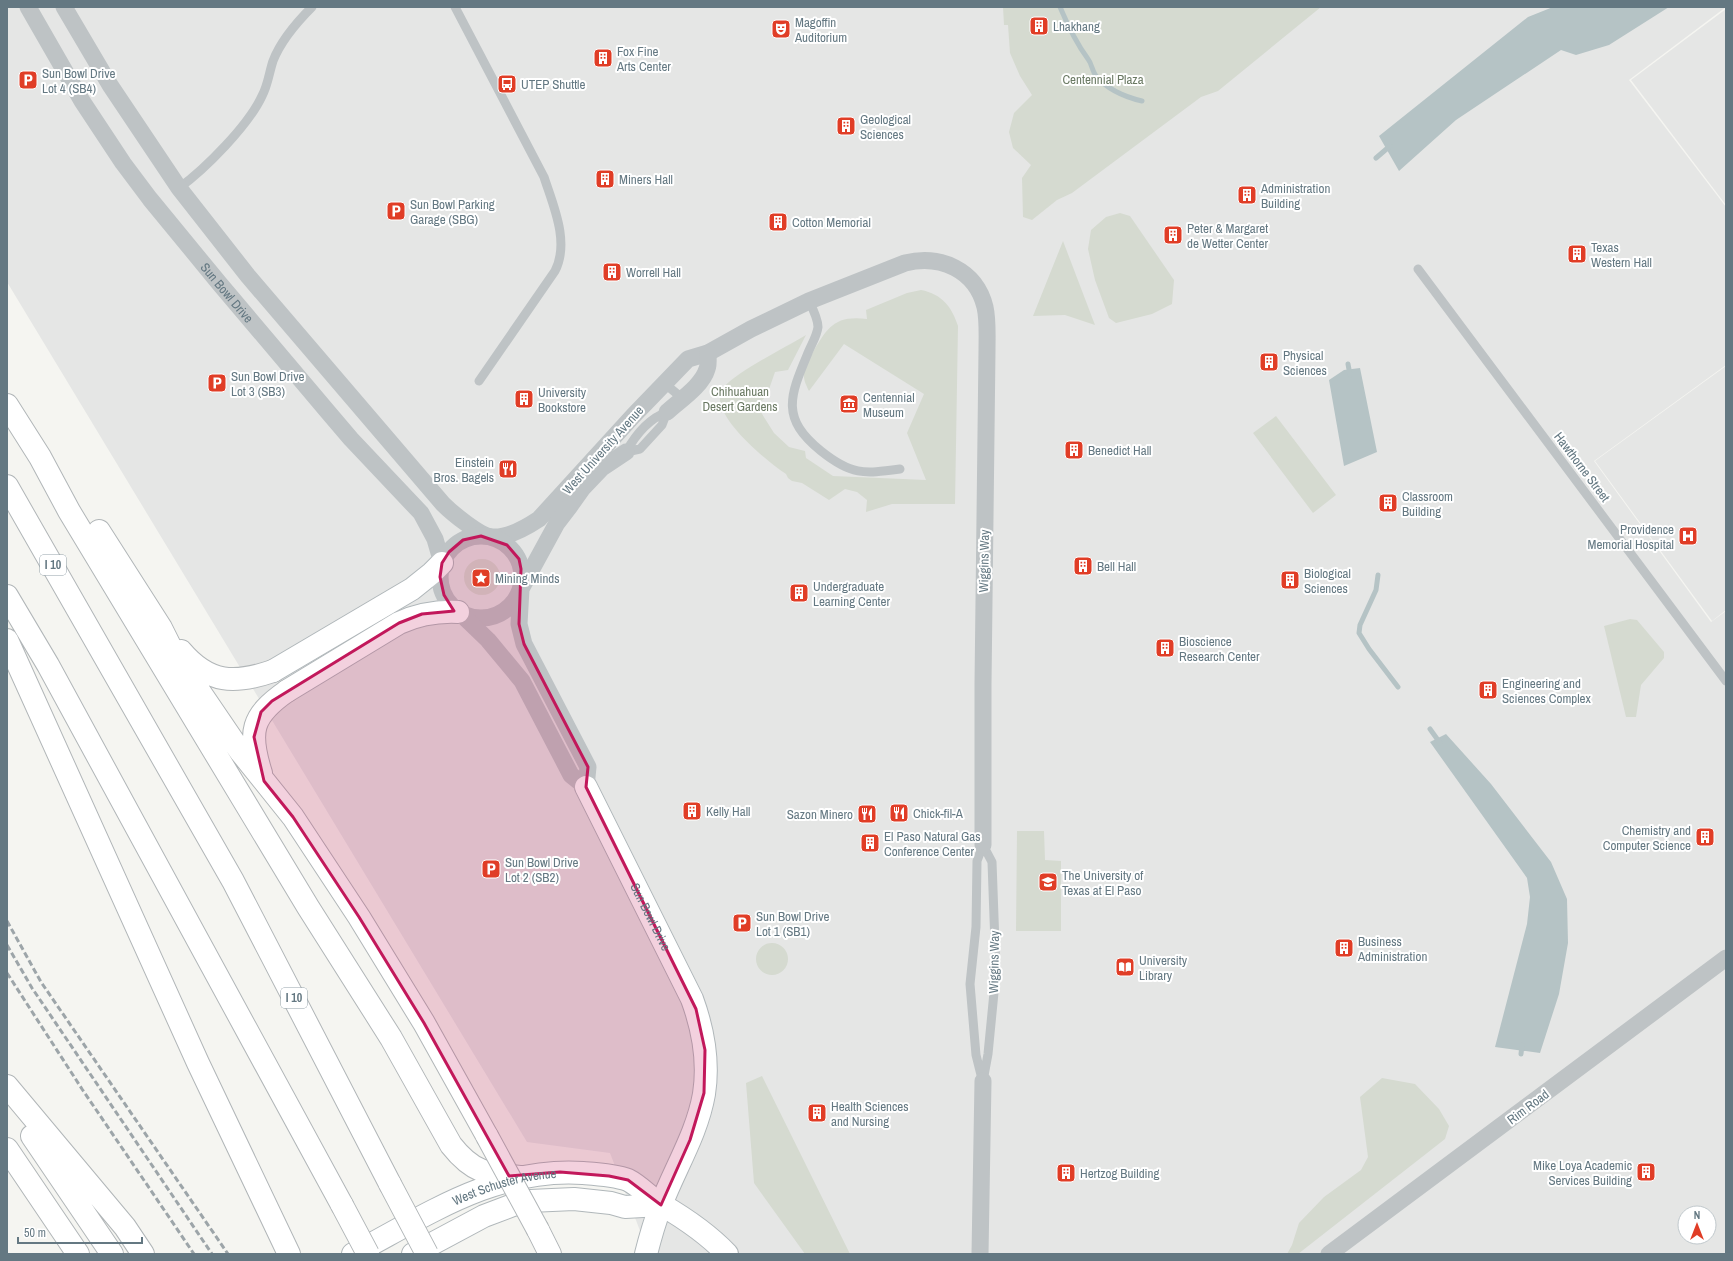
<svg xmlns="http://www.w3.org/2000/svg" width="1733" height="1261" viewBox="0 0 1733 1261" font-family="'Archivo Narrow',sans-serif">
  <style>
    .built { fill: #e5e6e5; fill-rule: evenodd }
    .green { fill: #d5dad0 }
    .water { fill: #b5c3c5 }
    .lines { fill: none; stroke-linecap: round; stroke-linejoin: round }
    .stream { stroke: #b5c3c5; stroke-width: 5 }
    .secondary-casing { stroke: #b0b7ba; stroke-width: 24 }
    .highway-casing { stroke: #b1b6b8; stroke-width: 24 }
    .lane { stroke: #bec3c5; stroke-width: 9 }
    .street { stroke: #bec3c5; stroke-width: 17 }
    .secondary { stroke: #fff; stroke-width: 22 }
    .highway { stroke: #fff; stroke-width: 22 }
    .rail { stroke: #9da5a9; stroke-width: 3; stroke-dasharray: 6 3; stroke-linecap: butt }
    .highway-bridge-casing { stroke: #b1b6b8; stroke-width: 24; stroke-linecap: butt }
    .highway-bridge { stroke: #fff; stroke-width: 22 }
    .marked { fill: #c2185b; fill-opacity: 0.2; stroke: #c2185b; stroke-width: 3; stroke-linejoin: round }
    .labels { text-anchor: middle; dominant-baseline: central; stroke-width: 4; stroke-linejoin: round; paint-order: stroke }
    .shield { fill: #fff; stroke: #92a0a8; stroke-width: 1 }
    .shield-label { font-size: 12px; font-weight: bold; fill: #647882 }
    .poi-label { font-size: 13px; fill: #647882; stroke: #fff; text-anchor: start }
    .park-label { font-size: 13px; fill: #6a7963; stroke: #fff }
    .street-label { font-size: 13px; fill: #647882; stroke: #fff }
  </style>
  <rect width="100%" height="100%" fill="#f5f5f1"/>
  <path class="built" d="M7,7H1726L1629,80L1726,207V365L1594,461L1711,622L1726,611V1254H649L610,1153L527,1142L7,282ZM1685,1213H1709V1237H1685Z
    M1726,9V205L1631,80Z
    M1726,366V610L1712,621L1595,461Z"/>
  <path class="green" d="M1003,7H1321L1218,91L1201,97L1072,193L1057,200L1032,220L1023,217L1022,178L1031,165L1013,148L1009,132L1014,113L1032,95L1020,76L1010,53L1008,25H1004Z
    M1120,213L1130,216L1174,280L1172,304L1152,314L1116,323L1109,318L1095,280L1088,249L1091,230L1106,217Z
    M1063,241L1095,325L1065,315L1033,316Z
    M921,290C942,294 952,307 958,326L955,504H892L866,512L867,500L857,492L845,489L829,500L802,483L792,481L788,478L786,474C769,463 705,412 723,388C737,371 785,348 806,335L788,370L775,372L767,395L757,406L774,433L789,447L805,451L806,458L833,476L926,480L907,433L924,394L844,344L809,391C807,387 804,381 804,377C803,368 808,361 812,354C827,328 834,315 867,319L866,310L907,293Z
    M1276,416L1336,495L1313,513L1253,433Z
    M464 577a18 18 0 1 1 36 0a18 18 0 1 1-36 0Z
    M1630,619L1637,620L1664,652V658L1641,685L1636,717H1626L1604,626Z
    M1017,831H1044L1045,860L1061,861V931H1016Z
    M756 959a16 16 0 1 1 32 0a16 16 0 1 1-32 0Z
    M762,1076L850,1254H805L754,1183L746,1083Z
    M1382,1078L1415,1084L1439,1109L1449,1126L1445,1139L1298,1254H1287L1292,1245L1299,1223L1324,1197L1361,1170L1368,1157L1360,1097Z"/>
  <path class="water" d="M1553,7H1669L1609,45L1576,55L1561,50L1456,120L1399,171L1379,136L1528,17Z
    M1360,368L1377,452L1344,466L1329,380L1344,370Z
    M1446,734L1491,784L1551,862L1567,899L1568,943L1559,994L1540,1053L1495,1047L1527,924L1530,897L1527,878L1430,742Z"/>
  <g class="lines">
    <path class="stream" d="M1060,7C1068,26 1076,43 1088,59C1092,64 1092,71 1096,76C1108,90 1125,97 1142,101
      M1376,158L1390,146
      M1348,364L1350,375
      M1378,575L1376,590L1360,625L1359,633L1369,649L1398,687
      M1430,729L1440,743
      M1521,1054L1522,1045"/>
    <g class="secondary-casing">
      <g id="secondary">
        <path d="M273,671L412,589L432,573L442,563"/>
        <path d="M287,691L399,623C419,614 437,611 458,612"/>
        <path id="s2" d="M586,787L692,999C703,1029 709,1062 704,1094C697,1134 675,1168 661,1205C655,1221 650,1238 646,1254"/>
        <path id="s3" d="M353,1254C427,1215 496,1167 583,1173C597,1174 615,1175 628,1180C640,1186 650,1198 662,1205C686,1219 707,1233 727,1254"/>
        <path d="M413,1254L484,1216L513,1205L530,1201L574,1199L611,1203L625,1207L661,1205"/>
      </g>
    </g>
    <g class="highway-casing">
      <path id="highway" d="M7,405L40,457L69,511L308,907L391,1038L451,1145C473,1173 487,1174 521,1177
        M7,486L233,881L390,1184
        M99,531L161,628L174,654L240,751L293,817L359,917L424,1023L487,1136
        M7,596L48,665L342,1205
        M7,640L198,1063L289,1254
        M181,651C209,684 235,684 273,671
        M261,773C248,732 251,716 287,691
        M7,1086L125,1227L143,1254
        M32,1136L112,1254
        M7,1149L78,1254
        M538,1230L550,1254"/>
    </g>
    <path class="lane" d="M455,7L544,177C553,205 570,242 555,271L479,381
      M179,188C205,169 248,126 262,96C268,85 269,73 273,61C281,40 297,22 312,7
      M1418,269L1726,681
      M809,301C813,309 818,319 818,327C817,336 811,345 808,353C790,396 780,418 821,451C851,475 863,474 900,469
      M664,383L682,398
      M626,452L640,449L662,425L667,412
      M626,452C636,434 648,419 667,412
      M982,1079L976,1055L970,984L976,927L977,861L983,845
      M983,1081L988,1054L996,972L992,862L983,845"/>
    <g class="street">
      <path id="s1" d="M28,7L82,101L123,163L150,199L219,283L328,412L351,439L421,513L435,539L442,563"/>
      <path d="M64,7L110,85L179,188L248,276L443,504C452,513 480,536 492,537C507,538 527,527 539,519L633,416L688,359L708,353L751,329L809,301L905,263C940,254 976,270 985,307C988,320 987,336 987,350L983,684V845"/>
      <path d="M667,412C680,400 702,386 707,369C709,364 708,358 708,353"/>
      <circle cx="481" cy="577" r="41"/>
      <path d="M461,614L488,640L522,681L571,775L586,787"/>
      <path d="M586,787L588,767L524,644L519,624L521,589L557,523L570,506L582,489L602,468L626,452"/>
      <path d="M980,1254L983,1081"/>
      <path d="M1329,1254L1726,958"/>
    </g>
    <use href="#secondary" class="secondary"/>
    <use href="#highway" class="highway"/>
    <path class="rail" d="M7,921L41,982L228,1254
      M7,945L32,988L212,1254
      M7,973L82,1089L194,1254"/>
    <g class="highway-bridge-casing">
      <path id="highway-bridge" d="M487,1136L538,1230
        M390,1184L427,1254
        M342,1205L368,1254"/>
    </g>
    <use href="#highway-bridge" class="highway-bridge"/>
  </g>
  <path class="marked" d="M481,536L507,545L519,559L521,569L519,624L524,644L588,767L586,787L696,1009L705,1050L704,1093L690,1140L661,1205L628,1180L609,1176L560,1172L509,1176L424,1023L359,917L293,817L264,781L254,737L261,712L272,701L399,623L422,614L454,611L444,595L440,577L442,563L449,552L463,540Z"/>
  <defs>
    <g id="building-square" transform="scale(1)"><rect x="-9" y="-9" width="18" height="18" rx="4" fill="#e03d26" stroke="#fff"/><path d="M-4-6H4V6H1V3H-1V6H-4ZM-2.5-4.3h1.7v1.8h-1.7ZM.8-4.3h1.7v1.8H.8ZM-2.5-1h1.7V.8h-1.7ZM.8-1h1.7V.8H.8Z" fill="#fff"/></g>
    <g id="theatre-square" transform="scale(1)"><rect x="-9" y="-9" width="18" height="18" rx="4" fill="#e03d26" stroke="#fff"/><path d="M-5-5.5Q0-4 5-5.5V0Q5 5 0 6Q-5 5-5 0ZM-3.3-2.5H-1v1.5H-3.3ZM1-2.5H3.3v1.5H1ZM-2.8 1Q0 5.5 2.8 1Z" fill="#fff"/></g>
    <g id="parking-square" transform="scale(1)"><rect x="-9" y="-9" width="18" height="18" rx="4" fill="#e03d26" stroke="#fff"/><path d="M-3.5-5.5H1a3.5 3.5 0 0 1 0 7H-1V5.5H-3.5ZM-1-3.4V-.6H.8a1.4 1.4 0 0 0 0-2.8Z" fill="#fff"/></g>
    <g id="bus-square" transform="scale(1)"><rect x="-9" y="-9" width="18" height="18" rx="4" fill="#e03d26" stroke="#fff"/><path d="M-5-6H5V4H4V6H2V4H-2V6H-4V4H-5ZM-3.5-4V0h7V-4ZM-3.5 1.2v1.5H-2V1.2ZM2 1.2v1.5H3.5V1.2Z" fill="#fff"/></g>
    <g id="museum-square" transform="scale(1)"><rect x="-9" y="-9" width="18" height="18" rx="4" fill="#e03d26" stroke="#fff"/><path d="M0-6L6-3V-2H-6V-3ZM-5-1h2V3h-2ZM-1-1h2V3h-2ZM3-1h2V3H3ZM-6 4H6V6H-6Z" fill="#fff"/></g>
    <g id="restaurant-square" transform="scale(1)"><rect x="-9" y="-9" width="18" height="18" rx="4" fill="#e03d26" stroke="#fff"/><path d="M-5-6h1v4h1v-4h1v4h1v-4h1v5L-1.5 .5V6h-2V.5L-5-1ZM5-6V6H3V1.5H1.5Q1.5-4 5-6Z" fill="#fff"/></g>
    <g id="hospital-square" transform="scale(1)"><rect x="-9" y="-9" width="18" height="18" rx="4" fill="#e03d26" stroke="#fff"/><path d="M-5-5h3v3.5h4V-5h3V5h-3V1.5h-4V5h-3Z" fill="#fff"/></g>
    <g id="sight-square" transform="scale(1)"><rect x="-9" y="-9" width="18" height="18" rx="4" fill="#e03d26" stroke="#fff"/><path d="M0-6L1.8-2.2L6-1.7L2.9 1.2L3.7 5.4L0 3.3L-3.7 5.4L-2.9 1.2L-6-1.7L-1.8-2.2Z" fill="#fff"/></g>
    <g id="university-square" transform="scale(1)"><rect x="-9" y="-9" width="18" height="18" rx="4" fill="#e03d26" stroke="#fff"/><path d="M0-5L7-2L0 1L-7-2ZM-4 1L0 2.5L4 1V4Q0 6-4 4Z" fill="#fff"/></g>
    <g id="library-square" transform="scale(1)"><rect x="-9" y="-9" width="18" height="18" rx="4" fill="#e03d26" stroke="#fff"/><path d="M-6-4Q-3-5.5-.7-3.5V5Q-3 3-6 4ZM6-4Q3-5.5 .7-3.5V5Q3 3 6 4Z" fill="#fff"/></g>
  </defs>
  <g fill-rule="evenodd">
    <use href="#building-square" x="1039" y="26"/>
    <use href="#theatre-square" x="781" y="29"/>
    <use href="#building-square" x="603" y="58"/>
    <use href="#parking-square" x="28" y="80"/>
    <use href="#bus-square" x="507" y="84"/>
    <use href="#building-square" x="846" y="126"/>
    <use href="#building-square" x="605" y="179"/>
    <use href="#building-square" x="1247" y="195"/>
    <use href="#parking-square" x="396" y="211"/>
    <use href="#building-square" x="778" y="222"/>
    <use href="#building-square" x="1173" y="235"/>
    <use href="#building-square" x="1577" y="254"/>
    <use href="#building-square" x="612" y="272"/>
    <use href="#building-square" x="1269" y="362"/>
    <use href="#parking-square" x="217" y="383"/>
    <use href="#building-square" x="524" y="399"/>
    <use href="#museum-square" x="849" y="404"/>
    <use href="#building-square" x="1074" y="450"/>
    <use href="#restaurant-square" x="508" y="469"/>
    <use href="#building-square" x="1388" y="503"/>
    <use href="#hospital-square" x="1688" y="536"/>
    <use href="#building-square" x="1083" y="566"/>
    <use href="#sight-square" x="481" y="578"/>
    <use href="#building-square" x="1290" y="580"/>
    <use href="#building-square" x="799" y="593"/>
    <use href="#building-square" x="1165" y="648"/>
    <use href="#building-square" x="1488" y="690"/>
    <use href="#building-square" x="692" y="811"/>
    <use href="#restaurant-square" x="899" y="813"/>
    <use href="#restaurant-square" x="867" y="814"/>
    <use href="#building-square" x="1705" y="837"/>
    <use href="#building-square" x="870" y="843"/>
    <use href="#parking-square" x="491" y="869"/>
    <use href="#university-square" x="1048" y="882"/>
    <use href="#parking-square" x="742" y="923"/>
    <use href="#building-square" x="1344" y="948"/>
    <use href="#library-square" x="1125" y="967"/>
    <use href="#building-square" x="817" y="1113"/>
    <use href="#building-square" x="1646" y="1172"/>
    <use href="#building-square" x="1066" y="1173"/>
  </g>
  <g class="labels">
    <g class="shield">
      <rect x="40" y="555" width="26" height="20" rx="3"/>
      <rect x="281" y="988" width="26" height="20" rx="3"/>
    </g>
    <g class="shield-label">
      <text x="53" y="565">I 10</text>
      <text x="294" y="998">I 10</text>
    </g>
    <g class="poi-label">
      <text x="795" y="22">Magoffin<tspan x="795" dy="15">Auditorium</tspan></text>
      <text x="1053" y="26">Lhakhang</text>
      <text x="617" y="51">Fox Fine<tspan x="617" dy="15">Arts Center</tspan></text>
      <text x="42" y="73">Sun Bowl Drive<tspan x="42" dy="15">Lot 4 (SB4)</tspan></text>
      <text x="521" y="84">UTEP Shuttle</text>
      <text x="860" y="119">Geological<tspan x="860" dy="15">Sciences</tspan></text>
      <text x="619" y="179">Miners Hall</text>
      <text x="1261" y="188">Administration<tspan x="1261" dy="15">Building</tspan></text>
      <text x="410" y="204">Sun Bowl Parking<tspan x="410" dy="15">Garage (SBG)</tspan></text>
      <text x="792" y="222">Cotton Memorial</text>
      <text x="1187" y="228">Peter &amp; Margaret<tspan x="1187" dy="15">de Wetter Center</tspan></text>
      <text x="1591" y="247">Texas<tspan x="1591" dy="15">Western Hall</tspan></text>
      <text x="626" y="272">Worrell Hall</text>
      <text x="1283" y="355">Physical<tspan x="1283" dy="15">Sciences</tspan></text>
      <text x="231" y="376">Sun Bowl Drive<tspan x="231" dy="15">Lot 3 (SB3)</tspan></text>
      <text x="538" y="392">University<tspan x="538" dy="15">Bookstore</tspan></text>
      <text x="863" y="397">Centennial<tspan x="863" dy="15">Museum</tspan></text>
      <text x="1088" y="450">Benedict Hall</text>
      <text x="494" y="462" text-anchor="end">Einstein<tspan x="494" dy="15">Bros. Bagels</tspan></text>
      <text x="1402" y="496">Classroom<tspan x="1402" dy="15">Building</tspan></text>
      <text x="1674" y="529" text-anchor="end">Providence<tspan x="1674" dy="15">Memorial Hospital</tspan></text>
      <text x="1097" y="566">Bell Hall</text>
      <text x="1304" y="573">Biological<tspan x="1304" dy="15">Sciences</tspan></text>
      <text x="495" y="578">Mining Minds</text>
      <text x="813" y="586">Undergraduate<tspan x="813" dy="15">Learning Center</tspan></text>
      <text x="1179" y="641">Bioscience<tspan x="1179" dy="15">Research Center</tspan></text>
      <text x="1502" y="683">Engineering and<tspan x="1502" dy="15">Sciences Complex</tspan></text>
      <text x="706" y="811">Kelly Hall</text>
      <text x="913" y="813">Chick-fil-A</text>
      <text x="853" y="814" text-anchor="end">Sazon Minero</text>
      <text x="1691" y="830" text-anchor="end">Chemistry and<tspan x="1691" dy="15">Computer Science</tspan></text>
      <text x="884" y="836">El Paso Natural Gas<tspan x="884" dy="15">Conference Center</tspan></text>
      <text x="505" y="862">Sun Bowl Drive<tspan x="505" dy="15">Lot 2 (SB2)</tspan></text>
      <text x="1062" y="875">The University of<tspan x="1062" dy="15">Texas at El Paso</tspan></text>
      <text x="756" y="916">Sun Bowl Drive<tspan x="756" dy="15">Lot 1 (SB1)</tspan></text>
      <text x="1358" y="941">Business<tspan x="1358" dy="15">Administration</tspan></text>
      <text x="1139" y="960">University<tspan x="1139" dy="15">Library</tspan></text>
      <text x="831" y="1106">Health Sciences<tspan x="831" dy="15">and Nursing</tspan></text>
      <text x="1632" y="1165" text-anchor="end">Mike Loya Academic<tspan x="1632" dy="15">Services Building</tspan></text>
      <text x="1080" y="1173">Hertzog Building</text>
    </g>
    <g class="park-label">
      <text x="1103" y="79">Centennial Plaza</text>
      <text x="740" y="391">Chihuahuan<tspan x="740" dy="15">Desert Gardens</tspan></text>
    </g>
    <g class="street-label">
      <text stroke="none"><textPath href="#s1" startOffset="349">Sun Bowl Drive</textPath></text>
      <text transform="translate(603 450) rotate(-48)">West University Avenue</text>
      <text transform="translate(1582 467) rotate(53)">Hawthorne Street</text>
      <text transform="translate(984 561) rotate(-89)">Wiggins Way</text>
      <text stroke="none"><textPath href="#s2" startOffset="145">Sun Bowl Drive</textPath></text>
      <text transform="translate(994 962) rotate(-89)">Wiggins Way</text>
      <text transform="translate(1528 1107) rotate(-37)">Rim Road</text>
      <text stroke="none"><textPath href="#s3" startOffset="167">West Schuster Avenue</textPath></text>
    </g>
  </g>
  <rect width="1733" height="1261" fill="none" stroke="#647882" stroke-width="16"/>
  <g transform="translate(1697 1225)"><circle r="19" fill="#ffffff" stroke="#c1c9cd"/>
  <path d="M0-3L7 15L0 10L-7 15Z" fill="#e03d26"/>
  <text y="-6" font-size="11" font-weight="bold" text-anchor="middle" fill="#647882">N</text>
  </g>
  <path d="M18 1237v6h124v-6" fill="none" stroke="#647882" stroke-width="2"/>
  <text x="24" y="1237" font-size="12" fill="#647882" stroke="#ffffff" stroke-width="3" paint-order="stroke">50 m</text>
</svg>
